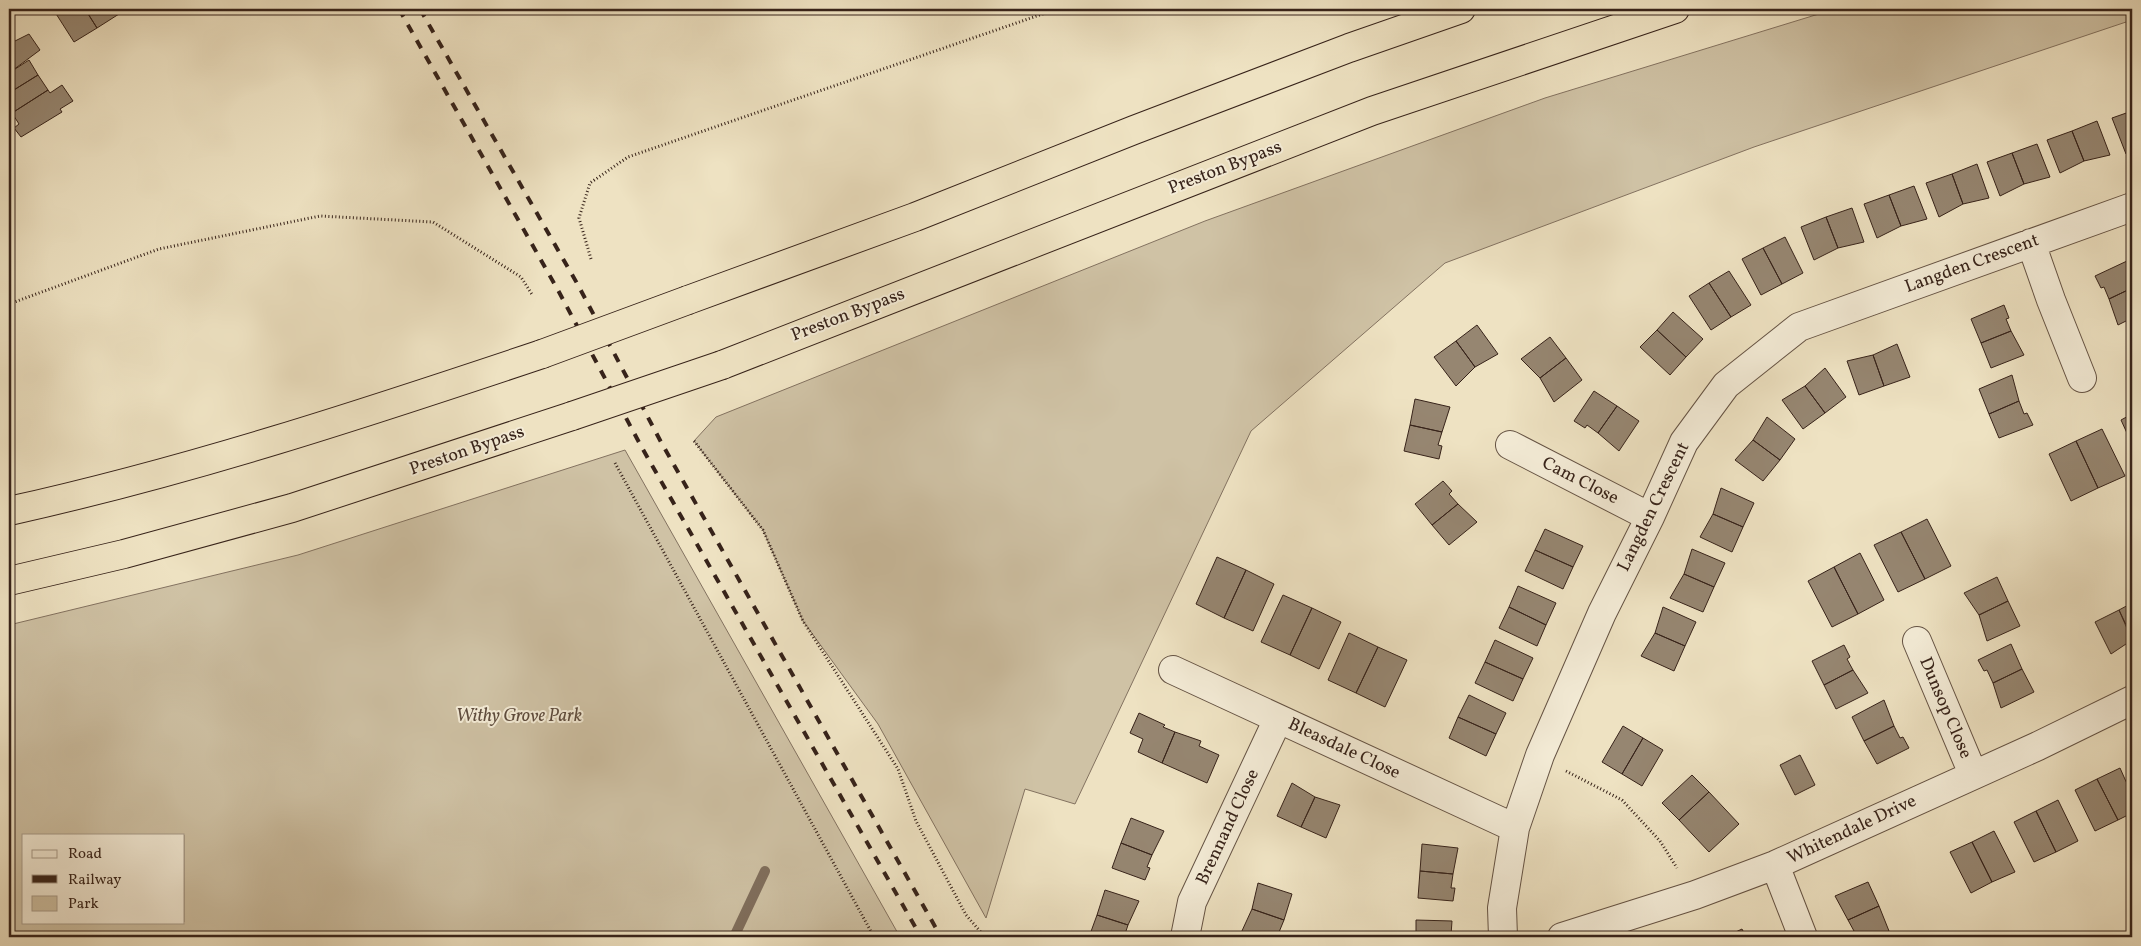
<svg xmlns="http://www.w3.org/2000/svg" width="2141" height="946" viewBox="0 0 2141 946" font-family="Vollkorn,serif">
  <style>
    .green { fill: #cfc2a5; stroke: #837260; fill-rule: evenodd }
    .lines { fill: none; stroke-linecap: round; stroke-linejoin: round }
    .stream { stroke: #806f5d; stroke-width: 10 }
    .building { fill: #968671; stroke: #37231a }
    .minor-casing { stroke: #655344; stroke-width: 30 }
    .highway-casing { stroke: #37231a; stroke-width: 30 }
    .path { stroke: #37231a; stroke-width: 3; stroke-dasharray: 1 2.5; stroke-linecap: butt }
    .minor { stroke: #f4ecd7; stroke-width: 28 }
    .highway { stroke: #eee2c2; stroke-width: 28 }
    .rail { stroke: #37231a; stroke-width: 4; stroke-dasharray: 9 9; stroke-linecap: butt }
    .highway-bridge-casing { stroke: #37231a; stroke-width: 30; stroke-linecap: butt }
    .highway-bridge { stroke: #eee2c2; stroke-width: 28 }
    .labels { text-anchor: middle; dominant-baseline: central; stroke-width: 4; stroke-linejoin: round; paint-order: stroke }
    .street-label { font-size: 18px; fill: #37231a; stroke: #f4ecd7 }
    .park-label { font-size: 18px; font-style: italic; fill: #5d4b3d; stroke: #f4ecd7 }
  </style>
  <rect width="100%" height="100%" fill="#eee2c2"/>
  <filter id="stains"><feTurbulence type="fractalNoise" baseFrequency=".004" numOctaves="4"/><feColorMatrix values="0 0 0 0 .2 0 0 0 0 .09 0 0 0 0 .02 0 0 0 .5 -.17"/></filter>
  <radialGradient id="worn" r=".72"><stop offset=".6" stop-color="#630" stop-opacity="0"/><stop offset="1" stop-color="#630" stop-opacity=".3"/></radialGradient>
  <path class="green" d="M1835,9H2132V20L1754,147L1445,263L1251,431L1075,804L1025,789L986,918L878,724L803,621L763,530L694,441L716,417L1205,221L1545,98Z
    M625,450L900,937H9V625L298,555ZM24,835H184V922H24Z"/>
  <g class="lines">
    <path class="stream" d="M734,937L765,871"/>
  </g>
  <path class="building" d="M53,9H85L97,28L74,42Z
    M85,9H115L119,14L97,28Z
    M29,34L40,50L9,73V44Z
    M29,60L38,75L9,93V73Z
    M38,75L48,90L12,113L9,108V93Z
    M62,85L73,101L60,109L62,112L21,137L14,128L19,124L12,113L48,90L50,93Z
    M2132,111V152L2126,154L2112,118Z
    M2097,121L2110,155L2084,161L2072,131Z
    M2072,131L2084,161L2060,173L2047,140Z
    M2037,144L2050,177L2024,184L2012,153Z
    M2012,153L2024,184L2000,196L1987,162Z
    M1977,164L1989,198L1963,204L1952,174Z
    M1952,174L1963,204L1939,217L1926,183Z
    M1914,186L1927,219L1901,226L1889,195Z
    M1889,195L1901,226L1877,238L1864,204Z
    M1852,208L1864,242L1838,248L1826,217Z
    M1826,217L1838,248L1814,260L1801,227Z
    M1785,237L1803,273L1782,284L1763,248Z
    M1763,248L1782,284L1761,295L1742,259Z
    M2127,261L2132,272V288L2109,299L2104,287L2101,288L2095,276Z
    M1729,271L1751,305L1731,317L1709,283Z
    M1709,283L1731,317L1711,330L1689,296Z
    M2132,288V318L2118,325L2109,299Z
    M2004,305L2009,318L2006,319L2011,331L1981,343L1971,319Z
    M1673,312L1703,339L1686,357L1657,330Z
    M1477,325L1498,354L1475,367L1456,341Z
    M1657,330L1686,357L1670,375L1640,347Z
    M2011,331L2024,355L1991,368L1981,343Z
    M1550,337L1566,358L1540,378L1521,359Z
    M1456,341L1475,367L1456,386L1434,357Z
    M1897,344L1910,377L1884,386L1873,355Z
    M1873,355L1884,386L1859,395L1847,361Z
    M1566,358L1582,380L1554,402L1540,378Z
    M1825,368L1846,397L1825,413L1805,386Z
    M2012,375L2019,401L1989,414L1979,389Z
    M1805,386L1825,413L1803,429L1782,400Z
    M1594,391L1617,406L1598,433L1587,425L1585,428L1574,421Z
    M1415,399L1450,407L1442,432L1410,425Z
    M2019,401L2024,414L2027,413L2033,425L1999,438L1989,414Z
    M1617,406L1639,421L1619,451L1598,433Z
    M2132,414V444L2121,420Z
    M1767,417L1795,439L1780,460L1753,440Z
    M1410,425L1442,432L1438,445L1442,446L1439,459L1404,451Z
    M2102,429L2125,476L2098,488L2076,441Z
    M1753,440L1780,460L1763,481L1735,460Z
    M2076,441L2098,488L2071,501L2049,454Z
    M1443,481L1452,491L1449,494L1458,504L1432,525L1415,504Z
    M1721,488L1754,503L1743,527L1713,514Z
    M1458,504L1477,522L1449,545L1432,525Z
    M1713,514L1743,527L1732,552L1700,537Z
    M1927,519L1951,566L1925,579L1901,532Z
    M1545,529L1583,546L1573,567L1535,550Z
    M1901,532L1925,579L1898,592L1874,545Z
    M1692,549L1725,563L1714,587L1684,574Z
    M1535,550L1573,567L1563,589L1525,571Z
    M1860,553L1884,600L1858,614L1834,567Z
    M1217,557L1246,570L1224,618L1196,604Z
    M1834,567L1858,614L1832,627L1808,581Z
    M1246,570L1274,584L1253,631L1224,618Z
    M1684,574L1714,587L1703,612L1670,598Z
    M1997,577L2008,601L1979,615L1964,593Z
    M1518,586L1556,603L1546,625L1509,607Z
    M1283,595L1312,608L1290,655L1261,642Z
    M2008,601L2020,626L1987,641L1979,615Z
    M2132,603V637L2119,610Z
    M1509,607L1546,625L1537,646L1499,628Z
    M1663,607L1696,622L1685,646L1655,633Z
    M1312,608L1341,622L1319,669L1290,655Z
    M2119,610L2132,640L2111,654L2095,622Z
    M1349,633L1378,647L1356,693L1328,680Z
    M1655,633L1685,646L1674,671L1641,656Z
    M1495,640L1533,658L1523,679L1485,662Z
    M2011,644L2022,669L1993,683L1987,670L1984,671L1978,660Z
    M1844,645L1850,657L1847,659L1853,670L1824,685L1812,661Z
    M1378,647L1407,660L1385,707L1356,693Z
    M1485,662L1523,679L1513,701L1475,683Z
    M2022,669L2034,692L2001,708L1993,683Z
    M1853,670L1868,693L1836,709L1824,685Z
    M1469,695L1506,713L1496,734L1458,717Z
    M1884,700L1894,726L1864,741L1852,717Z
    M1139,713L1165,725L1163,727L1175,732L1162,763L1138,752L1143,739L1130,733Z
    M1458,717L1496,734L1486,756L1449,738Z
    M1623,726L1643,738L1622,774L1602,762Z
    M1894,726L1900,738L1903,737L1909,748L1877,764L1864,741Z
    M1175,732L1201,741L1199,746L1219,755L1207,783L1162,763Z
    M1643,738L1663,750L1642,786L1622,774Z
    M1800,755L1815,785L1795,795L1780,765Z
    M2120,768L2132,795V813L2118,820L2097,779Z
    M1692,775L1709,792L1679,820L1662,803Z
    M2097,779L2118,820L2095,831L2075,790Z
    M1292,783L1315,797L1301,827L1277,816Z
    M1709,792L1739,824L1709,852L1679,820Z
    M1315,797L1340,805L1326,838L1301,827Z
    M2058,800L2078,841L2056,852L2036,811Z
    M2036,811L2056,852L2034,862L2014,822Z
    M1131,818L1164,831L1152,855L1121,843Z
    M1994,831L2015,872L1992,882L1972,842Z
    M1972,842L1992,882L1971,893L1950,852Z
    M1121,843L1152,855L1147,867L1150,868L1145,880L1112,868Z
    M1422,844L1458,848L1453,874L1420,871Z
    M1420,871L1453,874L1451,888H1455L1453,901L1418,898Z
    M1868,882L1879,906L1848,920L1835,896Z
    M1258,883L1292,894L1284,920L1252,909Z
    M1105,890L1139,901L1128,925L1097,915Z
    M1879,906L1889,931L1875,937H1853L1851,933L1854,931L1848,920Z
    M1252,909L1284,920L1277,937H1253L1241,933Z
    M1097,915L1128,925L1124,937H1089Z
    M1416,920L1452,921L1451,935L1449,934L1448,937H1416Z
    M1742,929L1746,937H1725Z"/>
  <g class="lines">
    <g class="minor-casing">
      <path id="minor" d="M2031,243L2051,300L2082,378
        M1510,445L1650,517
        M1917,641L1973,774
        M1173,670L1515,828
        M1775,865L1803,937
        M1185,937L1192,902L1278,719
        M1503,937L1502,908L1515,828L1540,755L1602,613L1650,517L1684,442L1726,385L1799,327L2132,207
        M1562,937L1695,895L1775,865L2038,746L2132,700"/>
    </g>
    <g class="highway-casing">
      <path id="highway" d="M688,300L915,217L1134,130L1349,48L1461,9
        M722,365L1372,111L1675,9
        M9,511C190,471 366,413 542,354
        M9,581L124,554L292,508L572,416"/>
    </g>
    <path class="path" d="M591,259L579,218L590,183L628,157L1057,9
      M9,304L159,249L320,216L433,222L521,277L533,296
      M694,441L763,530L803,621L898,769L916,821L966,915L985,937
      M615,463L874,937
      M1566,771L1622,800L1660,841L1677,868"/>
    <use href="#minor" class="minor"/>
    <use href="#highway" class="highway"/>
    <path class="rail" d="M399,9L559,292L641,446L921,937
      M420,9L578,285L661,442L941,937"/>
    <g class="highway-bridge-casing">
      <path id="highway-bridge" d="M542,354L688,300
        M572,416L722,365"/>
    </g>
    <use href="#highway-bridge" class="highway-bridge"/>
  </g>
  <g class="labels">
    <g class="street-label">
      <text transform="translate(1225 168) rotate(-21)">Preston Bypass</text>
      <text transform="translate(1972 264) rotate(-20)">Langden Crescent</text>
      <text transform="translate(848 315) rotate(-21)">Preston Bypass</text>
      <text transform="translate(467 451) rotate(-19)">Preston Bypass</text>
      <text transform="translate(1580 481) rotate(27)">Cam Close</text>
      <text transform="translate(1654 507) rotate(-64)">Langden Crescent</text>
      <text transform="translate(1945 708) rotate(67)">Dunsop Close</text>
      <text transform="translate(1344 749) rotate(25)">Bleasdale Close</text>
      <text transform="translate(1228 827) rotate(-65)">Brennand Close</text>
      <text transform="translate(1852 830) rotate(-25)">Whitendale Drive</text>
    </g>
    <g class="park-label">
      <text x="519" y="716">Withy Grove Park</text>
    </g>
  </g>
  <rect width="2141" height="946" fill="none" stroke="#eee2c2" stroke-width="30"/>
  <rect x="10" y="10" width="2121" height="926" fill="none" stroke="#37231a" stroke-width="2.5"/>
  <rect x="15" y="15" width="2111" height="916" fill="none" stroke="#37231a"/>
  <rect x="22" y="834" width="162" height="90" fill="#f4ecd7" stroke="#a89c8b"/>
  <rect x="32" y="850" width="25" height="8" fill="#f4ecd7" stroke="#a89c8b"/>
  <text x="68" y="858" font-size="15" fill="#37231a">Road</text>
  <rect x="32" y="875" width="25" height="8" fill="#37231a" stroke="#a89c8b"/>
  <text x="68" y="884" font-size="15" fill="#37231a">Railway</text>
  <rect x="32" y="896" width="25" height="15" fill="#cfc2a5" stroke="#a89c8b"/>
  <text x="68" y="908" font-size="15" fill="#37231a">Park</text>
  <rect width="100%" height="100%" filter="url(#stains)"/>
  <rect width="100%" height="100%" fill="url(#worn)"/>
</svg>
